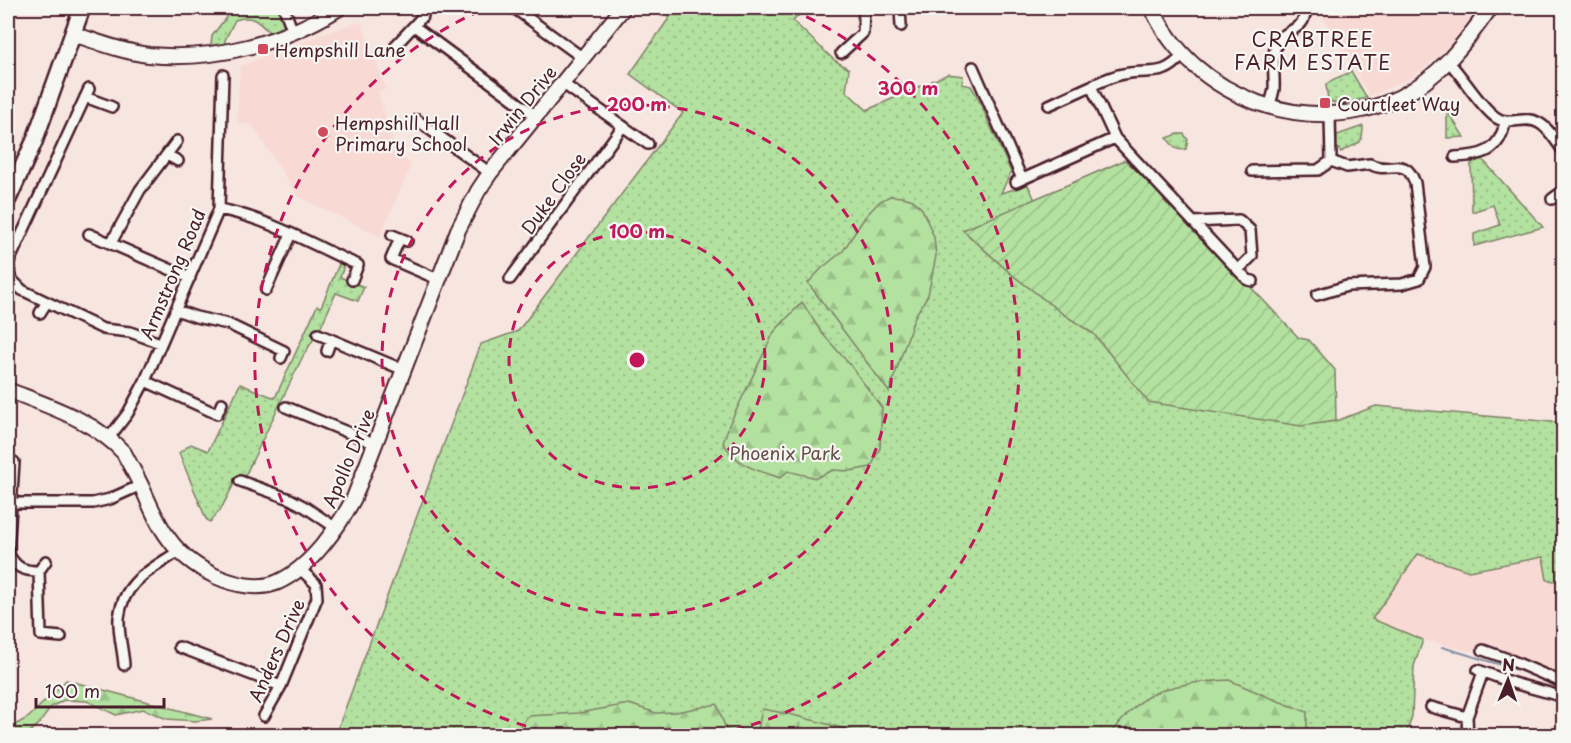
<svg xmlns="http://www.w3.org/2000/svg" width="1571" height="743" viewBox="0 0 1571 743" font-family="'Playpen Sans',sans-serif">
  <style>
    .built { fill: #f8d9d3 }
    .grass { fill: url(#grass-dots); stroke: #7e8066; stroke-width: 1.5 }
    .forest { fill: url(#forest-firs); stroke: #7e8066; stroke-width: 1.5 }
    .garden { fill: url(#garden-furrows); stroke: #7e8066; stroke-width: 1.5 }
    .lines { fill: none; stroke-linecap: round; stroke-linejoin: round }
    .stream { stroke: #848da5; stroke-width: 2 }
    .street-casing { stroke: #4a1f2b; stroke-width: 14 }
    .secondary-casing { stroke: #4a1f2b; stroke-width: 18 }
    .primary-casing { stroke: #4a1f2b; stroke-width: 20 }
    .street { stroke: #f6f6f2; stroke-width: 9 }
    .secondary { stroke: #f6f6f2; stroke-width: 14 }
    .primary { stroke: #f6f6f2; stroke-width: 15 }
    .ring { fill: none; stroke: #c2185b; stroke-width: 3; stroke-dasharray: 10 8 }
    .poi-dot { fill: #d1495b; stroke: #f6f6f2; stroke-width: 2 }
    .labels { text-anchor: middle; dominant-baseline: central; stroke-width: 4.5; stroke-linejoin: round; paint-order: stroke }
    .poi-label { font-size: 18px; fill: #4a1f2b; stroke: #f6f6f2; text-anchor: start }
    .street-label { font-size: 18px; fill: #4a1f2b; stroke: #f6f6f2 }
    .park-label { font-size: 18px; fill: #645048; stroke: #f6f6f2 }
    .neighbourhood-label { font-size: 20px; letter-spacing: 1.5px; fill: #4a1f2b; stroke: #f6f6f2 }
    .centre { fill: #c2185b; stroke: #f6f6f2; stroke-width: 3 }
    .ring-label { font-size: 18px; text-anchor: middle; font-weight: bold; fill: #c2185b; stroke: #f6f6f2; stroke-width: 4.5; stroke-linejoin: round; paint-order: stroke }
  </style>
  <defs>
    <pattern id="grass-dots" width="8" height="8" patternUnits="userSpaceOnUse" patternTransform="scale(1.5)"><rect width="8" height="8" fill="#b3e1a0"/><path d="M2 2h.1M6 6h.1" fill="none" stroke="#9bc18a" stroke-width="1.8" stroke-linecap="round"/></pattern>
    <pattern id="forest-firs" width="22" height="20" patternUnits="userSpaceOnUse" patternTransform="scale(1.5)"><rect width="22" height="20" fill="#b3e1a0"/><path d="M5 1l3.5 6h-7zM16 11l3.5 6h-7z" fill="#9bc18a"/></pattern>
    <pattern id="garden-furrows" width="10" height="10" patternUnits="userSpaceOnUse" patternTransform="scale(1.5)"><rect width="10" height="10" fill="#b3e1a0"/><path d="M-1 1l2-2M0 10L10 0M9 11l2-2" fill="none" stroke="#9bc18a"/></pattern>
  </defs>
  <rect width="100%" height="100%" fill="#f7e5e0"/>
  <filter id="ink" filterUnits="userSpaceOnUse"><feTurbulence type="fractalNoise" baseFrequency=".0167" numOctaves="2"/><feDisplacementMap in="SourceGraphic" scale="12" xChannelSelector="R" yChannelSelector="G"/><feConvolveMatrix kernelMatrix="1 2 1 2 8 2 1 2 1" color-interpolation-filters="sRGB"/></filter>
  <g filter="url(#ink)">
    <path class="built" d="M1318,8H1478L1455,39L1427,66L1410,78L1370,96Z
      M361,22L386,89L378,92L392,138L399,153L411,165L380,236L298,196L252,125L237,123L240,66L287,49L328,32Z
      M1418,554L1469,571L1544,557L1547,580L1563,582V680L1524,661L1488,648L1471,651L1423,640L1371,619Z"/>
    <path class="grass" d="M233,8H284L287,24L271,34C258,22 254,14 235,20L225,40V49L210,54L212,36Z
      M676,8H802L804,10L793,21L834,60L849,69L846,91L867,110L948,74L963,76L962,84L971,86L977,96L1011,172L1001,193L1028,185L1035,200L963,230L1010,273L1063,314L1094,334L1149,402L1336,421L1376,406L1563,423V582L1547,580L1543,557L1469,571L1418,554L1372,619L1423,640L1414,666L1412,716L1406,735L335,736L481,344L518,331L683,113L630,74Z
      M1351,71L1367,98C1354,101 1339,107 1328,100L1326,85C1333,77 1343,77 1351,71Z
      M1447,110L1464,137L1447,138Z
      M1363,126C1363,147 1357,142 1341,152L1336,146L1337,135Z
      M1178,134H1184L1188,140L1186,149C1176,152 1173,146 1167,138Z
      M1482,159L1543,227L1474,246V234L1500,225L1493,205L1472,212L1471,163Z
      M339,264H342L343,269L340,277L364,287L358,301L336,293L320,329L303,356L245,476L239,474L221,509L210,522L206,519L179,453L191,444L208,451L240,384L275,398L317,306L321,307Z"/>
    <path class="forest" d="M890,196L903,197L913,200L922,209L934,237L936,256L928,295L915,316L889,392L808,283L822,268L843,251L865,217L880,201Z
      M802,302L821,332L851,366L882,408L880,448L871,467L849,471L833,470L816,478L788,471L780,478C752,468 741,468 723,443L729,425L774,332Z
      M66,680L212,719L196,721L167,719L143,709L116,715L87,701L64,700L51,707L39,724L26,735H8V729L29,717Z
      M1229,680L1268,697L1307,712V735L1116,736L1113,731C1123,719 1136,703 1151,695C1174,683 1204,682 1229,680Z
      M629,704L656,713L676,712L717,704L728,735H517L518,729L528,716L579,713Z
      M762,709L789,714L869,735H757Z"/>
    <path class="garden" d="M1125,160L1154,187L1166,203L1210,244L1299,338L1309,340L1335,370L1336,421L1301,426L1148,402L1094,334L1063,314L1010,273L963,230Z"/>
    <g class="lines">
      <path class="stream" d="M1442,647L1537,676"/>
      <g class="street-casing">
        <path id="street" d="M284,8L293,32
          M514,8L583,58
          M900,8L901,26
          M414,26L536,116
          M396,45L423,16
          M841,53L863,33L864,8
          M1448,61C1464,78 1477,102 1494,116C1508,128 1524,114 1539,123C1549,128 1557,143 1564,152
          M973,67L1022,179
          M562,83L648,144
          M89,89L8,264L11,279L22,290L103,329L130,332L160,343
          M85,97L112,107
          M1049,105L1091,86
          M1269,107C1271,101 1273,95 1274,89C1275,76 1271,58 1276,46C1284,26 1305,34 1306,8
          M417,120L490,173
          M1115,138L1238,270L1248,280L1253,281
          M167,155L178,161
          M1455,157C1482,156 1499,152 1505,123
          M1252,171L1318,170L1331,161L1330,115
          M1016,182L1115,138L1091,86C1102,81 1112,76 1123,74C1152,68 1161,80 1184,54
          M1552,199L1564,190
          M219,209C267,218 313,245 358,265L352,280
          M1193,222L1239,220L1250,230L1252,256L1238,270
          M89,234L190,278
          M392,235L407,241
          M400,238L391,259L440,280
          M111,243L140,190L177,141
          M510,279L623,126
          M266,290L291,234
          M1317,295L1347,286L1402,284L1419,279L1425,267L1415,183C1405,154 1389,175 1370,164L1347,167L1331,161
          M176,310L196,317L228,324L284,351L281,358
          M40,313L47,302
          M318,334L404,370
          M327,351L331,339
          M145,381L217,414L222,403
          M286,407L376,444
          M109,438L128,413L145,381L219,209L223,75
          M14,462L8,553C16,568 23,571 39,571
          M240,481L290,499L305,507L336,528
          M11,503H93L110,499L141,485
          M46,561L39,571L41,635L61,637
          M179,647L281,686
          M1483,650L1508,659L1564,683
          M124,665C123,650 118,633 119,618C123,581 151,570 179,551
          M1478,670L1513,683L1564,697
          M1431,707L1467,717
          M264,716L281,686L317,598L316,584L299,568
          M1468,736L1467,717L1483,672"/>
      </g>
      <g class="secondary-casing">
        <path id="secondary" d="M1152,8C1193,99 1310,140 1400,97C1439,78 1466,42 1490,8
          M73,34C98,42 123,52 149,55C216,61 283,43 339,8
          M8,390C48,406 94,420 124,453C131,467 139,480 145,494C152,510 159,526 169,539C181,556 197,567 215,576C233,584 259,591 278,582C310,568 338,528 354,498L458,230L478,191L490,173L623,8"/>
      </g>
      <g class="primary-casing">
        <path id="primary" d="M8,199L34,142L82,8"/>
      </g>
      <use href="#street" class="street"/>
      <use href="#secondary" class="secondary"/>
      <use href="#primary" class="primary"/>
    </g>
  </g>
  <g class="ring">
    <circle cx="637" cy="360" r="128"/>
    <circle cx="637" cy="360" r="255"/>
    <path d="M561 735A383 383 0 0 1 484 9M790 9A383 383 0 0 1 713 735"/>
  </g>
  <g class="poi-dot">
    <rect x="257" y="43" width="12" height="12" rx="3"/>
    <rect x="1319" y="97" width="12" height="12" rx="3"/>
    <circle cx="323" cy="132" r="6"/>
  </g>
  <g class="labels">
    <g class="poi-label">
      <text x="275" y="49">Hempshill Lane</text>
      <text x="1337" y="103">Courtleet Way</text>
      <text x="335" y="122">Hempshill Hall<tspan x="335" dy="21">Primary School</tspan></text>
    </g>
    <g class="street-label">
      <text transform="translate(522 105) rotate(-51)">Irwin Drive</text>
      <text transform="translate(553 193) rotate(-54)">Duke Close</text>
      <text transform="translate(172 274) rotate(-67)">Armstrong Road</text>
      <text transform="translate(348 458) rotate(-67)">Apollo Drive</text>
      <text transform="translate(276 650) rotate(-66)">Anders Drive</text>
    </g>
    <g class="park-label">
      <text x="785" y="452">Phoenix Park</text>
    </g>
    <g class="neighbourhood-label">
      <text x="1313" y="39">CRABTREE<tspan x="1313" dy="23">FARM ESTATE</tspan></text>
    </g>
  </g>
  <circle cx="637" cy="360" r="9" class="centre"/>
  <g class="ring-label">
    <text x="908" y="95">300 m</text>
    <text x="637" y="111">200 m</text>
    <text x="637" y="238">100 m</text>
  </g>
  <rect width="1571" height="743" fill="none" stroke="#f6f6f2" stroke-width="30"/>
  <rect x="15" y="15" width="1541" height="713" fill="none" stroke="#4a1f2b" stroke-width="2" filter="url(#ink)"/>
  <g transform="translate(1508 680) rotate(2)" stroke="#f6f6f2" stroke-width="4.5" paint-order="stroke">
  <path d="M0-4.5L10 22L0 15L-10 22Z" fill="#4a1f2b"/>
  <text y="-9" font-size="16" font-weight="bold" text-anchor="middle" fill="#4a1f2b">N</text>
  </g>
  <path d="M36 698v9h128v-9" fill="none" stroke="#4a1f2b" stroke-width="3"/>
  <text x="45" y="698" font-size="18" fill="#4a1f2b" stroke="#f6f6f2" stroke-width="4.5" paint-order="stroke">100 m</text>
</svg>
